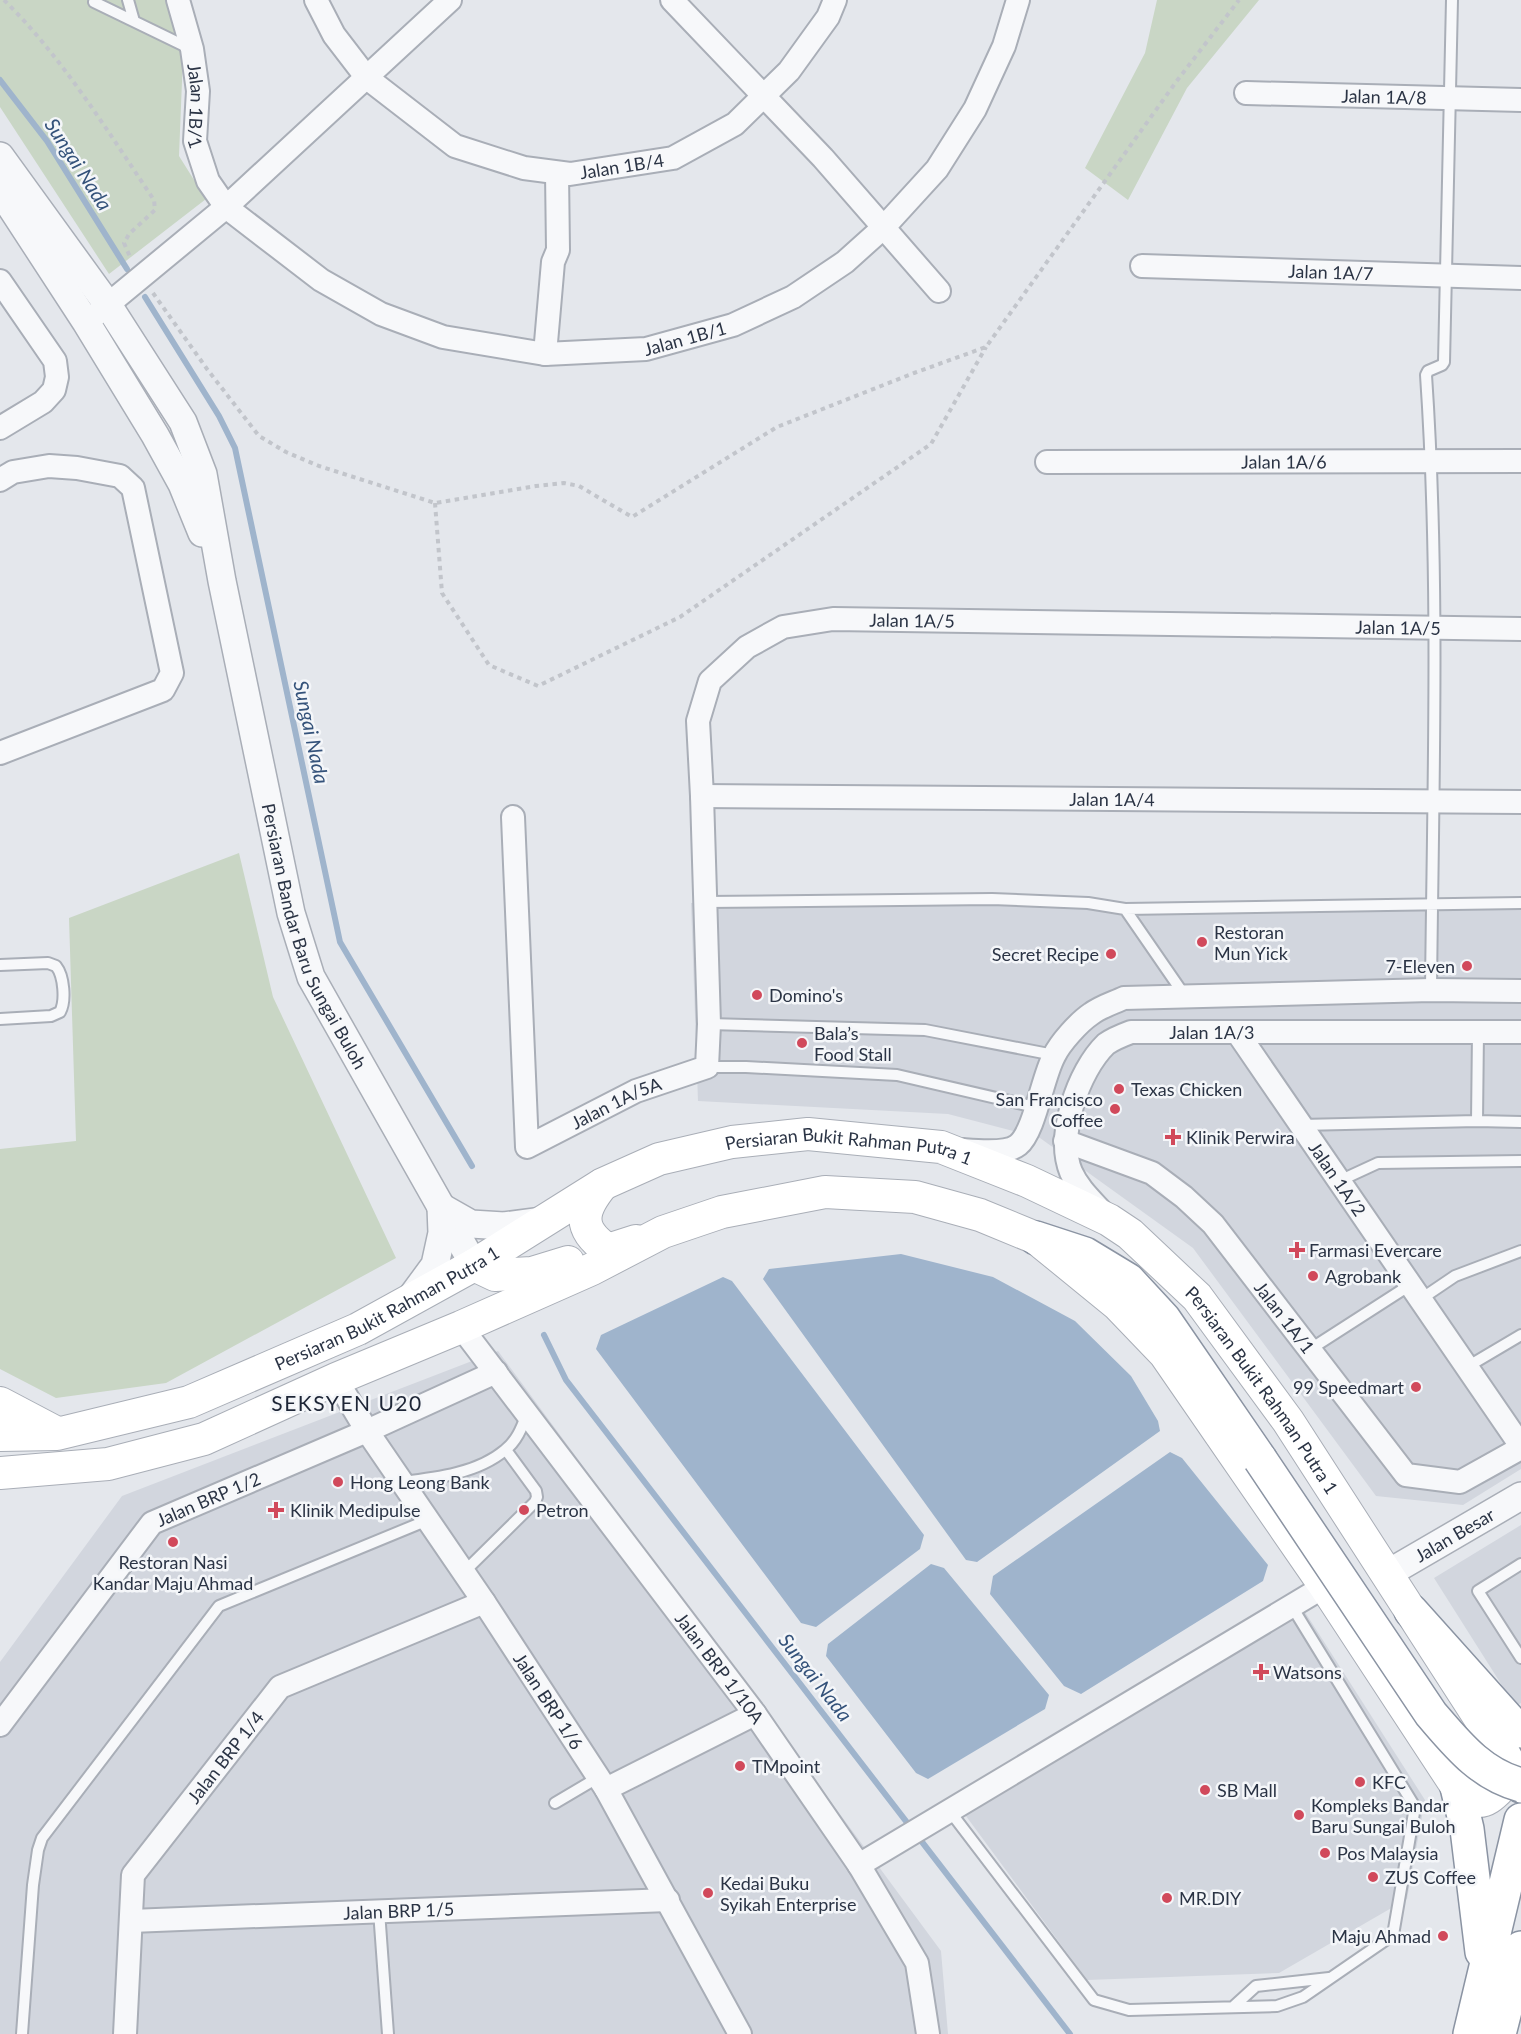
<svg xmlns="http://www.w3.org/2000/svg" width="1521" height="2034" viewBox="0 0 1521 2034" font-family="Lato,sans-serif">
  <style>
    .built { fill: #d2d6de }
    .green { fill: #c9d6c5 }
    .water { fill: #9fb4cc }
    .lines { fill: none; stroke-linecap: round; stroke-linejoin: round }
    .stream { stroke: #9fb4cc; stroke-width: 6 }
    .service-casing { stroke: #a9aeb7; stroke-width: 14 }
    .minor-casing { stroke: #a9aeb7; stroke-width: 26 }
    .tertiary-casing { stroke: #a9aeb7; stroke-width: 30 }
    .secondary-casing { stroke: #a9aeb7; stroke-width: 34 }
    .trunk-casing { stroke: #8b94a3; stroke-width: 36 }
    .path { stroke: #c2c5cb; stroke-width: 4; stroke-dasharray: 4.5 4.5; stroke-linecap: butt }
    .service { stroke: #f7f8fa; stroke-width: 10 }
    .minor { stroke: #f7f8fa; stroke-width: 22 }
    .tertiary { stroke: #f7f8fa; stroke-width: 27 }
    .secondary { stroke: #fff; stroke-width: 32 }
    .trunk { stroke: #fff; stroke-width: 33 }
    .trunk-bridge-casing { stroke: #8b94a3; stroke-width: 36; stroke-linecap: butt }
    .trunk-bridge { stroke: #fff; stroke-width: 33 }
    .poi-dot { fill: #d1495b; stroke: #f4f6f9; stroke-width: 2 }
    .labels { text-anchor: middle; dominant-baseline: central; stroke-width: 5; stroke-linejoin: round; paint-order: stroke }
    .street-label { font-size: 18px; fill: #2b3445; stroke: #f4f6f9 }
    .poi-label { font-size: 18px; fill: #2b3445; stroke: #f4f6f9; text-anchor: start }
    .water-label { font-size: 20px; font-style: italic; fill: #34527a; stroke: #f4f6f9 }
    .quarter-label { font-size: 21px; letter-spacing: 1.5px; fill: #1d2536; stroke: #f4f6f9 }
  </style>
  <rect width="100%" height="100%" fill="#e4e7ec"/>
  <path class="built" d="M691,903L1521,908V1469L1463,1505L1376,1496L1193,1248L1040,1138L948,1114L698,1101Z
    M498,1351L941,1951L948,2034H0V1662L122,1496Z
    M1521,1525V1703L1515,1706L1434,1578Z
    M1303,1609L1425,1800L1407,1899L1279,1973L1087,1980L963,1812Z"/>
  <path class="green" d="M0,0H165L183,56L179,156L206,199L109,274L0,107Z
    M1157,0H1259L1187,88L1128,200L1085,168L1145,53Z
    M239,853L273,997L396,1258L166,1383L56,1398L0,1369V1149L76,1141L69,918Z"/>
  <path class="water" d="M901,1254L993,1277L1075,1321L1131,1376L1158,1421L1160,1431L977,1562L966,1560L763,1279L769,1269Z
    M723,1277L732,1281L924,1535L920,1549L816,1627L801,1623L596,1349L601,1335Z
    M1170,1452L1182,1458L1268,1565L1263,1581L1081,1694L1064,1686L990,1594L993,1576Z
    M931,1564L944,1568L1049,1695L1045,1709L928,1779L916,1773L826,1656L828,1644Z"/>
  <g class="lines">
    <path class="stream" d="M0,80L47,141L127,269
      M145,297L219,416L235,448L340,942L472,1166
      M544,1335L566,1380L1070,2034"/>
    <g class="service-casing">
      <path id="service" d="M128,0L134,21
        M94,2L191,49
        M705,902L992,899L1088,903L1125,909L1185,996
        M1125,909L1521,903
        M0,965L48,963L56,966C64,976 66,1001 60,1012L51,1016L0,1019
        M1431,990C1433,786 1440,580 1426,375L1428,371L1442,365L1444,362L1452,0
        M709,1024L925,1030L1054,1055
        M707,1067H746L897,1075L1035,1107
        M1477,1121L1478,1032
        M1301,1125L1477,1121L1521,1122
        M1339,1181L1378,1163L1521,1161
        M1421,1299L1455,1276L1521,1251
        M1309,1350L1410,1285
        M1467,1367L1521,1335
        M402,1482C437,1478 478,1473 505,1450C517,1441 522,1427 527,1414
        M1521,1564L1478,1591L1521,1658
        M464,1572L535,1502L537,1497L536,1491L506,1450
        M555,1803L599,1777
        M949,1810L1094,2000L1129,2010L1277,2006L1303,1997L1393,1935L1415,1807L1291,1605
        M379,1911L388,2034
        M1233,2007L1256,1986L1329,1978
        M22,2034L33,1885L38,1850L42,1838L219,1606L428,1520"/>
    </g>
    <g class="minor-casing">
      <g id="minor">
        <path id="s1" d="M178,0L192,49L198,91L195,141L208,181L226,207L321,280L381,314L443,337L545,354L646,349L733,325L793,297L845,262L884,227L937,169L975,109L1004,46L1018,0"/>
        <path id="s2" d="M316,0L334,35L367,78L455,146L524,168L570,174L673,158L735,124L789,71L828,17L835,0"/>
        <path d="M672,0L823,158L939,291"/>
        <path id="s3" d="M1246,93L1521,100"/>
        <path id="s4" d="M1142,266L1521,278"/>
        <path d="M0,281L55,361L57,377L54,390L43,402L0,428"/>
        <path d="M94,316L226,207L450,0"/>
        <path d="M545,354L553,262L558,250L557,173"/>
        <path id="s5" d="M1047,462L1521,461"/>
        <path d="M0,480L13,472L49,466L77,468L120,476L133,488L172,673L163,690L0,753"/>
        <path id="s6" d="M702,796L1521,802"/>
        <path id="s7" d="M513,817L527,1147L636,1091L707,1067L709,1024L702,796L698,721L710,681L747,647L783,627L833,619L1521,629"/>
        <path id="s8" d="M1237,1032L1521,1446"/>
        <path id="s9" d="M1065,1141L1152,1173L1184,1197L1213,1224L1406,1475L1460,1482L1521,1448"/>
        <path d="M963,1150C976,1151 1007,1154 1018,1145C1035,1131 1042,1078 1054,1056C1060,1043 1079,1022 1091,1014C1100,1007 1113,1003 1124,998L1431,990L1521,991"/>
        <path id="s10" d="M1102,1212C1091,1200 1078,1188 1071,1172C1056,1136 1078,1071 1106,1044C1113,1039 1123,1035 1131,1032H1521"/>
        <path id="s11" d="M461,1327L755,1714L859,1865L917,1963L928,2034"/>
        <path id="s12" d="M336,1379L367,1431L484,1602L606,1789L740,2034"/>
        <path id="s13" d="M0,1725L152,1523L367,1431L496,1372"/>
        <path d="M606,1789L755,1714"/>
        <path d="M859,1865L1325,1586"/>
        <path id="s14" d="M131,1921L668,1900"/>
        <path id="s15" d="M125,2034L133,1875L280,1687L484,1602"/>
      </g>
    </g>
    <g class="tertiary-casing">
      <g id="tertiary">
        <path id="s16" d="M0,156L108,305L183,422L203,474L222,581L291,913L311,977L474,1265"/>
        <path d="M0,190L86,322L155,435L182,484L202,533"/>
        <path d="M441,1207L471,1224L504,1226L543,1221"/>
        <path d="M410,1299L435,1265L442,1233L441,1207"/>
        <path id="s17" d="M1387,1574L1521,1496"/>
      </g>
    </g>
    <g class="secondary-casing">
      <g id="secondary">
        <path d="M602,1185C581,1211 577,1229 608,1250L636,1241"/>
        <path d="M474,1265L495,1275L532,1273L568,1262"/>
        <path d="M0,1403L55,1432"/>
        <path id="s18" d="M0,1435L57,1434L189,1402L358,1329L474,1265L603,1184L659,1159L732,1142L808,1134L941,1147L1027,1181L1109,1220L1130,1234L1197,1297L1288,1421L1490,1734L1502,1764L1501,1787C1482,1807 1476,1804 1457,1787L1325,1586L1165,1354L1117,1304L1036,1238L980,1215L915,1197L825,1192L722,1212L663,1232L592,1269L461,1327L336,1379L204,1439L108,1464L0,1473"/>
      </g>
    </g>
    <g class="trunk-casing">
      <path id="trunk" d="M1036,1238L1085,1254L1128,1280L1164,1319L1260,1459
        M1411,1611L1514,1726L1521,1731
        M1490,1734L1502,1751L1521,1786
        M1457,1787L1467,1829L1482,1952
        M1470,2034L1521,1820
        M1499,2034L1521,1948"/>
    </g>
    <path class="path" d="M4,0C63,58 108,132 154,200L155,210L129,234L124,243L131,259
      M153,293L207,369L259,436L286,452L319,466L435,503L536,486L564,483L579,486L632,517L777,427L914,373L986,347L1176,82L1239,0
      M435,503L442,593L489,665L538,686L680,617L931,444L986,347"/>
    <use href="#service" class="service"/>
    <use href="#minor" class="minor"/>
    <use href="#tertiary" class="tertiary"/>
    <use href="#secondary" class="secondary"/>
    <use href="#trunk" class="trunk"/>
    <g class="trunk-bridge-casing">
      <path id="trunk-bridge" d="M1260,1459L1431,1714C1457,1744 1480,1774 1521,1785"/>
    </g>
    <use href="#trunk-bridge" class="trunk-bridge"/>
  </g>
  <g class="poi-dot">
    <circle cx="1202" cy="942" r="6"/>
    <circle cx="1111" cy="954" r="6"/>
    <circle cx="1467" cy="966" r="6"/>
    <circle cx="757" cy="995" r="6"/>
    <circle cx="802" cy="1043" r="6"/>
    <circle cx="1119" cy="1089" r="6"/>
    <circle cx="1115" cy="1109" r="6"/>
    <path d="M1170 1128h6v6h6v6h-6v6h-6v-6h-6v-6h6z"/>
    <path d="M1294 1241h6v6h6v6h-6v6h-6v-6h-6v-6h6z"/>
    <circle cx="1313" cy="1276" r="6"/>
    <circle cx="1416" cy="1387" r="6"/>
    <circle cx="338" cy="1482" r="6"/>
    <path d="M273 1501h6v6h6v6h-6v6h-6v-6h-6v-6h6z"/>
    <circle cx="524" cy="1510" r="6"/>
    <circle cx="173" cy="1542" r="6"/>
    <path d="M1258 1663h6v6h6v6h-6v6h-6v-6h-6v-6h6z"/>
    <circle cx="740" cy="1766" r="6"/>
    <circle cx="1360" cy="1782" r="6"/>
    <circle cx="1205" cy="1790" r="6"/>
    <circle cx="1299" cy="1815" r="6"/>
    <circle cx="1325" cy="1853" r="6"/>
    <circle cx="1373" cy="1877" r="6"/>
    <circle cx="708" cy="1893" r="6"/>
    <circle cx="1167" cy="1898" r="6"/>
    <circle cx="1443" cy="1936" r="6"/>
  </g>
  <g class="labels">
    <g class="street-label">
      <text stroke="none"><textPath href="#s3" startOffset="138">Jalan 1A/8</textPath></text>
      <text stroke="none"><textPath href="#s1" startOffset="108">Jalan 1B/1</textPath></text>
      <text stroke="none"><textPath href="#s2" startOffset="376">Jalan 1B/4</textPath></text>
      <text stroke="none"><textPath href="#s4" startOffset="189">Jalan 1A/7</textPath></text>
      <text stroke="none"><textPath href="#s1" startOffset="717">Jalan 1B/1</textPath></text>
      <text stroke="none"><textPath href="#s5" startOffset="237">Jalan 1A/6</textPath></text>
      <text stroke="none"><textPath href="#s7" startOffset="1137">Jalan 1A/5</textPath></text>
      <text stroke="none"><textPath href="#s7" startOffset="1623">Jalan 1A/5</textPath></text>
      <text stroke="none"><textPath href="#s6" startOffset="410">Jalan 1A/4</textPath></text>
      <text stroke="none"><textPath href="#s16" startOffset="856">Persiaran Bandar Baru Sungai Buloh</textPath></text>
      <text stroke="none"><textPath href="#s10" startOffset="298">Jalan 1A/3</textPath></text>
      <text stroke="none"><textPath href="#s7" startOffset="430">Jalan 1A/5A</textPath></text>
      <text stroke="none"><textPath href="#s18" startOffset="916">Persiaran Bukit Rahman Putra 1</textPath></text>
      <text stroke="none"><textPath href="#s8" startOffset="178">Jalan 1A/2</textPath></text>
      <text stroke="none"><textPath href="#s18" startOffset="412">Persiaran Bukit Rahman Putra 1</textPath></text>
      <text stroke="none"><textPath href="#s9" startOffset="290">Jalan 1A/1</textPath></text>
      <text stroke="none"><textPath href="#s18" startOffset="1422">Persiaran Bukit Rahman Putra 1</textPath></text>
      <text stroke="none"><textPath href="#s13" startOffset="314">Jalan BRP 1/2</textPath></text>
      <text stroke="none"><textPath href="#s17" startOffset="78">Jalan Besar</textPath></text>
      <text stroke="none"><textPath href="#s11" startOffset="428">Jalan BRP 1/10A</textPath></text>
      <text stroke="none"><textPath href="#s12" startOffset="386">Jalan BRP 1/6</textPath></text>
      <text stroke="none"><textPath href="#s15" startOffset="309">Jalan BRP 1/4</textPath></text>
      <text stroke="none"><textPath href="#s14" startOffset="268">Jalan BRP 1/5</textPath></text>
    </g>
    <g class="poi-label">
      <text x="1214" y="932">Restoran<tspan x="1214" dy="21">Mun Yick</tspan></text>
      <text x="1099" y="954" text-anchor="end">Secret Recipe</text>
      <text x="1455" y="966" text-anchor="end">7-Eleven</text>
      <text x="769" y="995">Domino's</text>
      <text x="814" y="1033">Bala’s<tspan x="814" dy="21">Food Stall</tspan></text>
      <text x="1131" y="1089">Texas Chicken</text>
      <text x="1103" y="1099" text-anchor="end">San Francisco<tspan x="1103" dy="21">Coffee</tspan></text>
      <text x="1186" y="1137">Klinik Perwira</text>
      <text x="1309" y="1250">Farmasi Evercare</text>
      <text x="1325" y="1276">Agrobank</text>
      <text x="1404" y="1387" text-anchor="end">99 Speedmart</text>
      <text x="350" y="1482">Hong Leong Bank</text>
      <text x="290" y="1510">Klinik Medipulse</text>
      <text x="536" y="1510">Petron</text>
      <text x="173" y="1562" text-anchor="middle">Restoran Nasi<tspan x="173" dy="21">Kandar Maju Ahmad</tspan></text>
      <text x="1273" y="1672">Watsons</text>
      <text x="752" y="1766">TMpoint</text>
      <text x="1372" y="1782">KFC</text>
      <text x="1217" y="1790">SB Mall</text>
      <text x="1311" y="1805">Kompleks Bandar<tspan x="1311" dy="21">Baru Sungai Buloh</tspan></text>
      <text x="1337" y="1853">Pos Malaysia</text>
      <text x="1385" y="1877">ZUS Coffee</text>
      <text x="720" y="1883">Kedai Buku<tspan x="720" dy="21">Syikah Enterprise</tspan></text>
      <text x="1179" y="1898">MR.DIY</text>
      <text x="1431" y="1936" text-anchor="end">Maju Ahmad</text>
    </g>
    <g class="water-label">
      <text transform="translate(79 164) rotate(57)">Sungai Nada</text>
      <text transform="translate(312 732) rotate(78)">Sungai Nada</text>
      <text transform="translate(816 1677) rotate(52)">Sungai Nada</text>
    </g>
    <g class="quarter-label">
      <text x="347" y="1402">SEKSYEN U20</text>
    </g>
  </g>
</svg>
